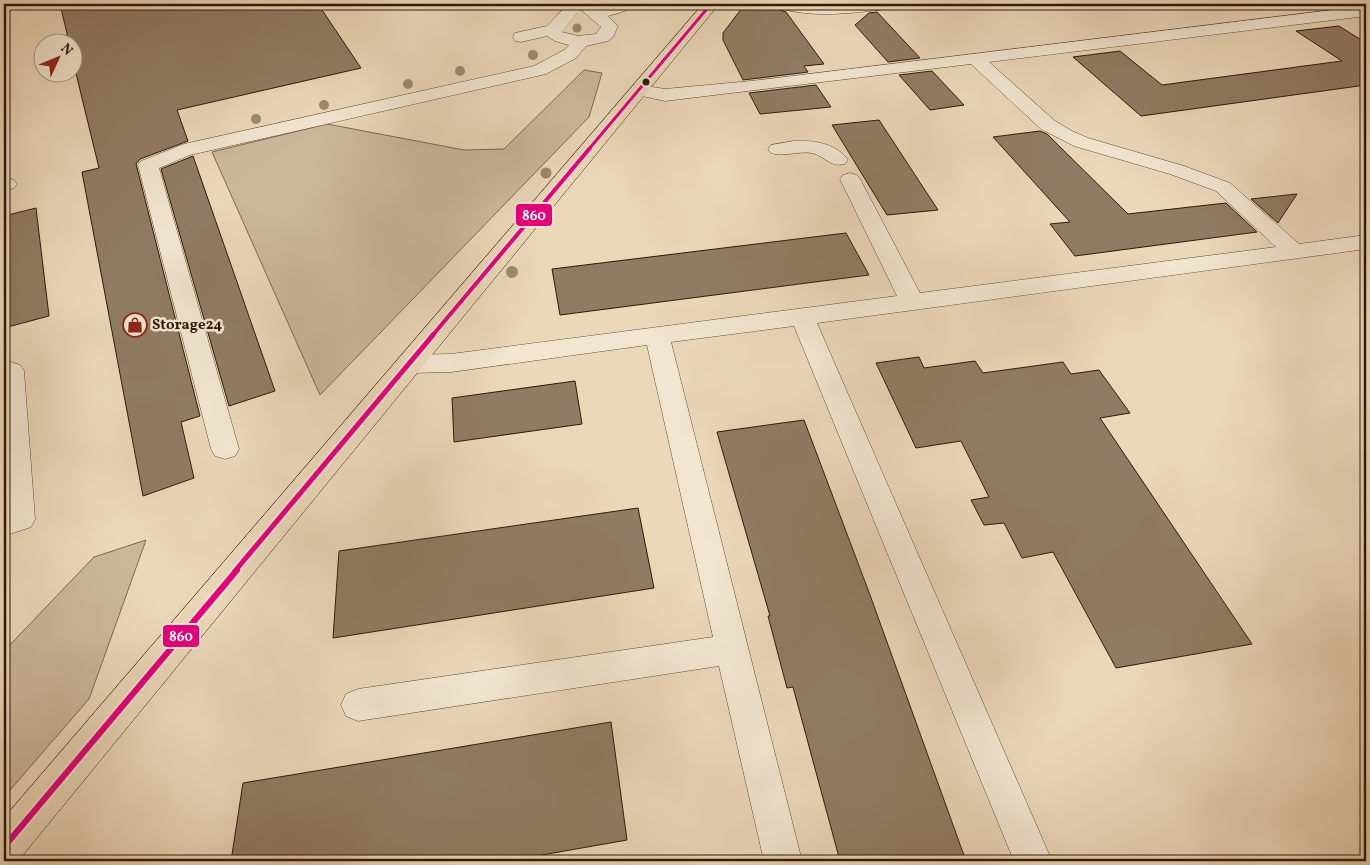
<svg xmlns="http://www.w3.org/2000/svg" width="1370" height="865" viewBox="0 0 1370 865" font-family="Vollkorn,serif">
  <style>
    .green { fill: #cbb89b; stroke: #7c6852 }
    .building { fill: #907c65; stroke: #2e1909 }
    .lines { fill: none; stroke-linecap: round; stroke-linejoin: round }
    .minor-casing { stroke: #5d4935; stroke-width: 1 }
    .major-casing { stroke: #2e1909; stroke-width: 1 }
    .minor { fill: #f2e6d2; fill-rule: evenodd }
    .major { fill: #ebd8b9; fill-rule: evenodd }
    .bus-1-far3-casing { stroke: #f2e6d2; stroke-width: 5.5 }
    .bus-1-far2-casing { stroke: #f2e6d2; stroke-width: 7 }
    .bus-1-far1-casing { stroke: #f2e6d2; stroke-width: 9 }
    .bus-1-casing { stroke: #f2e6d2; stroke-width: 10 }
    .bus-1-far3 { stroke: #e5007d; stroke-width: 3 }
    .bus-1-far2 { stroke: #e5007d; stroke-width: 4 }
    .bus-1-far1 { stroke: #e5007d; stroke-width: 5 }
    .bus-1 { stroke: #e5007d; stroke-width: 6 }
    .tree { fill: #9d8970 }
    .bus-dot { fill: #2e1909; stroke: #f2e6d2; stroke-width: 2 }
    .labels { text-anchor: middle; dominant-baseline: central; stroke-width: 5; stroke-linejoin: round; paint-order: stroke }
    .poi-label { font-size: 15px; font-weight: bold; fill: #2e1909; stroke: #f2e6d2; text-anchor: start }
    .line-badge { stroke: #f2e6d2; stroke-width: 2 }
    .badge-label { font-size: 14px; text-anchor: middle; font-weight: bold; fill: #fff }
  </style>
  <rect width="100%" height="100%" fill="#ebd8b9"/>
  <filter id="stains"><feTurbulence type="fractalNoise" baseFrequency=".004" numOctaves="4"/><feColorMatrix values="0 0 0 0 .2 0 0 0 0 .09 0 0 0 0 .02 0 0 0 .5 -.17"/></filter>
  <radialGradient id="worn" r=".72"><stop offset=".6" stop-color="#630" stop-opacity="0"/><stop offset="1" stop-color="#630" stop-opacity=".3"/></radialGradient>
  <path class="green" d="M584,70L602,73L589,117L320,395L212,152L327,124L464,150L504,149Z
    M146,540L89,699L4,797V651L94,557Z"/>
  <path class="building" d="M60,4H318L361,68L177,110L188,141L140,159L136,164L200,416L181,422L194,478L143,496L82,172L99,168L72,57V42H69Z
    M745,4H778L780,10L786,12L824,64L804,66L808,72L743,80L723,40V33Z
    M877,12L920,58L888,62L855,25L869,13Z
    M1339,26L1366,43V85L1141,116L1073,57L1120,51L1162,85L1342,61L1296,31Z
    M932,71L964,105L930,110L899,75Z
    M816,85L831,107L760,114L749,93Z
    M879,120L938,210L887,215L832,125Z
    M1040,131L1047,134L1128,214L1226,203L1257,232L1075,256L1050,224L1070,222L993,137Z
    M193,156L275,391L229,406L161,169Z
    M1297,194L1278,223L1251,199Z
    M36,208L49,316L4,328V216Z
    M846,233L869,275L560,315L552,269Z
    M919,357L924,368L975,361L983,373L1063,362L1071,374L1099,370L1130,413L1100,418L1252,644L1116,668L1053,552L1022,558L1004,523L984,525L971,500L989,497L961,441L916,448L876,363Z
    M575,381L582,424L454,442L452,398Z
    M804,420L870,595L966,861H840L793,687L787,688L768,616H770L717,432Z
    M638,508L654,588L333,638L339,551Z
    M611,722L627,840L508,861H231L243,783Z"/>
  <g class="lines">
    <g class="minor-casing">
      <path id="minor" d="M568,4H592L598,8L614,4H632L625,11L608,16L618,26L613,37L608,41L586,46L576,58L546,74L190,155L159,168L239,449L235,456L225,459L215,456L211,449L138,165L141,161L184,144L534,66L564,50L569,45L555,41L547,36L521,42L515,41L513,37L515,33L547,26ZM580,9L601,27L596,34L578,36L562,32Z
        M780,4L825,6L895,4L893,7L887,9C851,13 818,18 782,9Z
        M1366,6V16L989,62L1055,121L1072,131L1088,138L1184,166L1230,183L1299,244L1366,235V249L817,323L1052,861H1014L794,326L671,342L802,861H764L719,666L358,721L346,716L341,705L346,694L358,689L713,637L647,345L451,372L410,373L401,370L397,364L401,358L410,355L451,354L897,296L840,179L843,175L850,173L857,175L860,179L920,293L1276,247L1216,191L1170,174L1074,146L1041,129L971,64L665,101L633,94L630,90L633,86L639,85L665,89L751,81Z
        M794,141C813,140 836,143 848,160L845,164C830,168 825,156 812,153C798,151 784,157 771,153L768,149L771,145Z
        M7,178L14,180L17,184L14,188L4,191V179Z
        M11,362L20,365L24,371L35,519L31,527L4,536V363Z"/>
    </g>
    <g class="major-casing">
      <path id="major" d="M703,4H719L18,861H4V818Z"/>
    </g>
    <use href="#minor" class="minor"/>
    <use href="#major" class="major"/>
    <g class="bus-1-far3-casing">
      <path id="bus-1-far3" d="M589,149L711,4"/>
    </g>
    <g class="bus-1-far2-casing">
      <path id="bus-1-far2" d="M432,336L590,148"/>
    </g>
    <g class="bus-1-far1-casing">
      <path id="bus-1-far1" d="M235,571L433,335"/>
    </g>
    <g class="bus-1-casing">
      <path id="bus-1" d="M4,847L237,570"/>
    </g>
    <use href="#bus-1-far3" class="bus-1-far3"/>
    <use href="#bus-1-far2" class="bus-1-far2"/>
    <use href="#bus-1-far1" class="bus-1-far1"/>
    <use href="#bus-1" class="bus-1"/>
  </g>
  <g class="tree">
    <circle cx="577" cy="28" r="4.5"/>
    <circle cx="533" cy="55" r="5"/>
    <circle cx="460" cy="71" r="5"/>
    <circle cx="408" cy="84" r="5"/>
    <circle cx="324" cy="105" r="5"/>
    <circle cx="256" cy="119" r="5"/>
    <circle cx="546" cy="173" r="5.5"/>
    <circle cx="512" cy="272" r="6"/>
  </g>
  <defs>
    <g id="shop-ring" transform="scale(1.25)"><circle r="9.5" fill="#f2e6d2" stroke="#8f2418" stroke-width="1.5"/><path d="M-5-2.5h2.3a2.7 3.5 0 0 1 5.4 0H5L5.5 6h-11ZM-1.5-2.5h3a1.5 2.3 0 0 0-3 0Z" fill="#8f2418"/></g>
  </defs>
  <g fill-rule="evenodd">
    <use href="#shop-ring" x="135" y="325"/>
  </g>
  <circle class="bus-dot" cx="646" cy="82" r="4.5"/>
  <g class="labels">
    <g class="poi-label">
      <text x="152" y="325">Storage24</text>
    </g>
  </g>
  <g class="line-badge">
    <rect x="515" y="203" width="38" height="24" rx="5" fill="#e5007d"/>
    <rect x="162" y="624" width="38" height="24" rx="5" fill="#e5007d"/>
  </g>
  <g class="badge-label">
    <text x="534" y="220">860</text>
    <text x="181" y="641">860</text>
  </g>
  <rect width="1370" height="865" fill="none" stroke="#ebd8b9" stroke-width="20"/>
  <rect x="5" y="5" width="1360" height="855" fill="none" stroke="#2e1909" stroke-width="2.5"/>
  <rect x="10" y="10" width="1350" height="845" fill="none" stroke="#2e1909"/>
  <g transform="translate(58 58) rotate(46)"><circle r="24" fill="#f2e6d2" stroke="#a49482"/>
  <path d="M0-4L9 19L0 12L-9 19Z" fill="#8f2418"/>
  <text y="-8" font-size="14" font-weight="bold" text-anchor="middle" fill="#2e1909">N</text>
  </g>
  <rect width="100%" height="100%" filter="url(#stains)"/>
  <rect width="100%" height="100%" fill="url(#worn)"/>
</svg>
